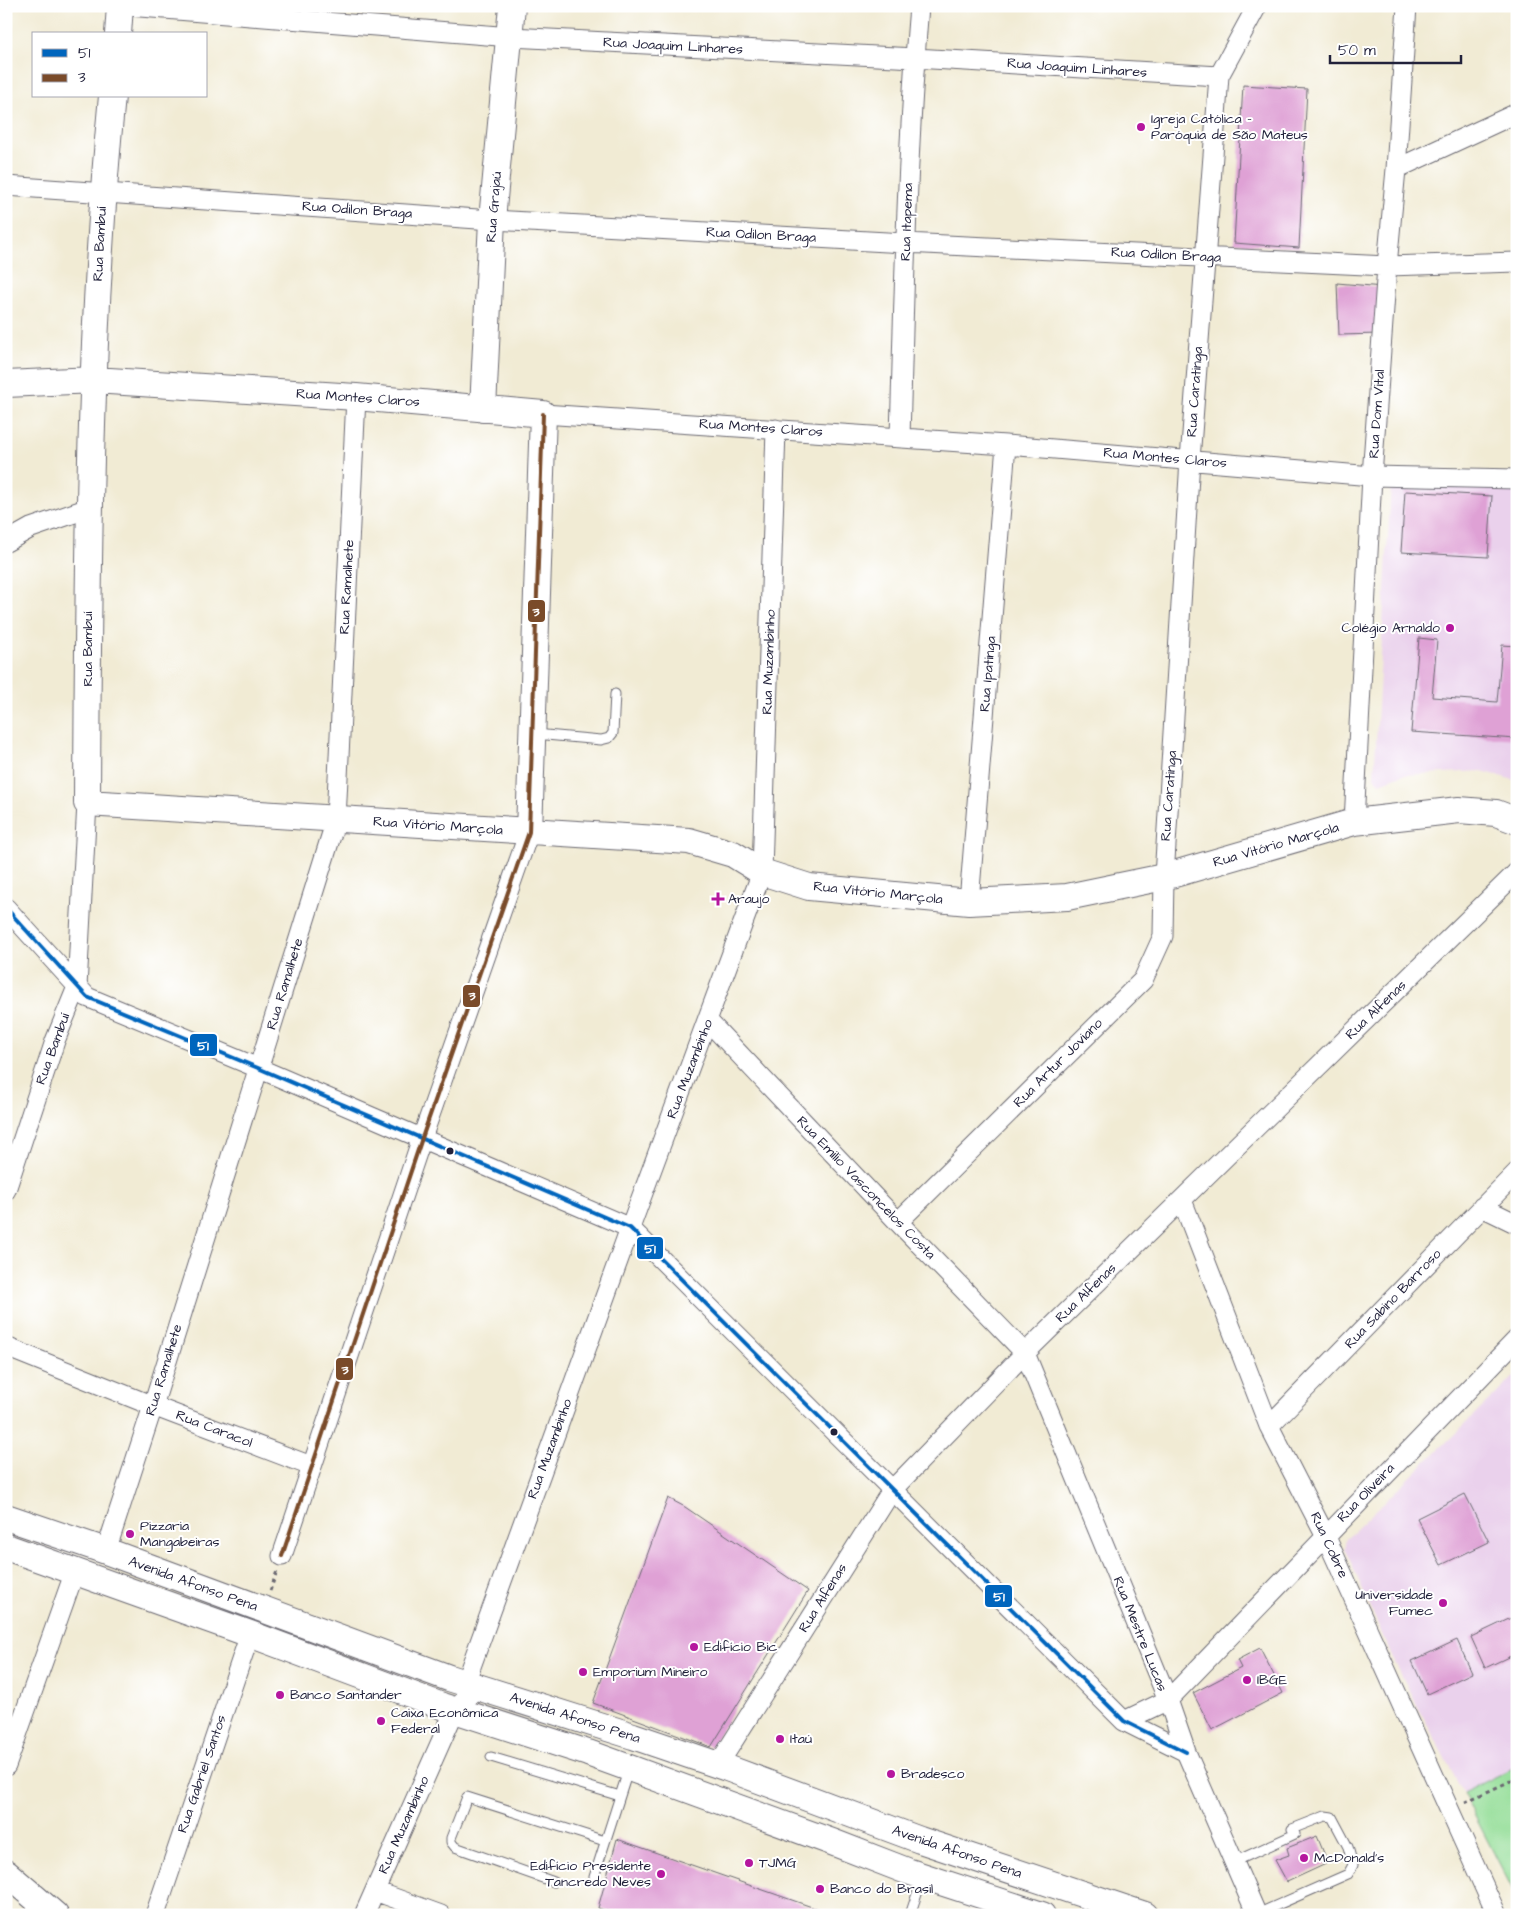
<svg xmlns="http://www.w3.org/2000/svg" width="1523" height="1921" viewBox="0 0 1523 1921" font-family="'Architects Daughter',sans-serif">
  <style>
    .built { fill: #ead1ec }
    .green { fill: #95de99; stroke: #5c806a }
    .building { fill: #dfa1d5 }
    .lines { fill: none; stroke-linecap: round; stroke-linejoin: round }
    .lane-casing { stroke: #6a6871; stroke-width: 11 }
    .street-casing { stroke: #6a6871; stroke-width: 21 }
    .secondary-casing { stroke: #6a6871; stroke-width: 28 }
    .path { stroke: #6a6871; stroke-width: 3; stroke-dasharray: 4 4; stroke-linecap: butt }
    .lane { stroke: #fff; stroke-width: 9 }
    .street { stroke: #fff; stroke-width: 19 }
    .secondary { stroke: #fff; stroke-width: 26 }
    .bus-1-casing { stroke: #fff; stroke-width: 8 }
    .bus-2-casing { stroke: #fff; stroke-width: 8 }
    .bus-1 { stroke: #0065bd; stroke-width: 4 }
    .bus-2 { stroke: #7a4b2a; stroke-width: 4 }
    .poi-dot { fill: #b5179e; stroke: #fff; stroke-width: 2 }
    .bus-dot { fill: #22223b; stroke: #fff; stroke-width: 2 }
    .labels { text-anchor: middle; dominant-baseline: central; stroke-width: 4; stroke-linejoin: round; paint-order: stroke }
    .street-label { font-size: 14px; fill: #22223b; stroke: #fff }
    .poi-label { font-size: 14px; fill: #22223b; stroke: #fff; text-anchor: start }
    .line-badge { stroke: #fff; stroke-width: 2 }
    .badge-label { font-size: 14px; text-anchor: middle; font-weight: bold; fill: #fff }
  </style>
  <rect width="100%" height="100%" fill="#fff"/>
  <filter id="ink" filterUnits="userSpaceOnUse"><feTurbulence type="fractalNoise" baseFrequency=".02" numOctaves="2"/><feDisplacementMap in="SourceGraphic" scale="10" xChannelSelector="R" yChannelSelector="G"/><feConvolveMatrix kernelMatrix="1 2 1 2 8 2 1 2 1" color-interpolation-filters="sRGB"/></filter>
  <filter id="wash" filterUnits="userSpaceOnUse"><feTurbulence type="fractalNoise" baseFrequency=".0096" numOctaves="4" result="noise"/><feDisplacementMap in="SourceGraphic" scale="20" xChannelSelector="R" yChannelSelector="G"/><feGaussianBlur stdDeviation="1.12" result="paint"/><feColorMatrix in="noise" values="0 0 0 0 0 0 0 0 0 0 0 0 0 0 0 0 0 1.4 0 .05"/><feComposite in="paint" operator="in"/></filter>
  <g filter="url(#wash)">
    <rect width="100%" height="100%" fill="#f1ebd4"/>
    <path class="built" d="M1391,485H1517V781L1482,771L1402,775L1380,783L1374,777Z
      M1517,1374V1766L1463,1793L1392,1657L1345,1549L1347,1538Z"/>
    <path class="green" d="M1517,1766V1898L1463,1793Z"/>
    <g id="blocks">
      <path class="building" d="M1243,85L1307,89L1299,248L1234,243Z
        M1337,283L1383,287L1379,334L1339,335Z
        M1405,491L1492,496L1488,557L1401,552Z
        M1419,638L1437,640L1432,697L1497,702L1502,645L1517,646V739L1411,732Z
        M1465,1494L1489,1542L1441,1565L1417,1518Z
        M668,1498L685,1507L808,1591L711,1747L593,1703Z
        M1511,1618L1517,1631V1653L1485,1668L1471,1637Z
        M1457,1640L1472,1673L1427,1694L1412,1661Z
        M1260,1648L1283,1693L1212,1730L1193,1693L1241,1668L1237,1660Z
        M1317,1836L1328,1863L1287,1882L1275,1860L1289,1855L1287,1848Z
        M617,1839L832,1914V1915H618L598,1908Z"/>
    </g>
  </g>
  <g filter="url(#ink)">
    <use href="#blocks" fill-opacity="0" stroke="#6a6871" stroke-width="1"/>
    <g class="lines">
      <g class="lane-casing">
        <path id="lane" d="M535,734L601,740L609,738L613,733L615,694
          M491,1757L620,1796
          M1234,1862L1295,1834L1292,1829L1325,1816L1332,1817L1348,1847L1353,1865L1348,1874L1257,1914
          M594,1877L628,1771
          M554,1882L455,1847L451,1842V1838L467,1797L605,1841
          M910,1915L922,1879"/>
      </g>
      <g class="street-casing">
        <path id="street" d="M128,6L511,37L915,58L1219,76
          M1396,169L1517,113
          M6,186L492,220L905,243L1387,266L1517,262
          M543,414L1006,445L1372,476L1517,479
          M900,438C904,294 907,150 919,6
          M6,542L31,528L89,508
          M1354,822L1372,476L1387,266L1396,169L1407,6
          M969,902L1006,445
          M6,908L87,997L258,1068L630,1228L1124,1721L1186,1752
          M708,1021L898,1222L1025,1353L1168,1700L1186,1752L1257,1915
          M6,1190L55,1041L77,987L87,803
          M1182,1200L1269,1426L1325,1535L1497,1915
          M1482,1207L1517,1224
          M898,1222L1143,980L1163,936L1164,877L1190,460L1219,76L1257,6
          M6,1347L153,1406L311,1466
          M1269,1426L1517,1172
          M106,1551L153,1406L336,820L356,397
          M282,1556L422,1138L529,832
          M465,1683L630,1228L762,872L776,429
          M1124,1721L1168,1700L1517,1339
          M718,1765L892,1490L1025,1353L1517,872
          M6,1766L75,1571
          M375,1891L441,1915
          M155,1915L250,1634
          M364,1915L455,1710L477,1687"/>
      </g>
      <g class="secondary-casing">
        <path id="secondary" d="M118,34L120,6
          M112,96C89,331 88,567 87,803L689,841L733,854L762,872L809,887L969,902L1067,897L1164,877L1354,822L1459,810L1496,813L1517,821
          M6,384L94,380L356,397L543,414L529,832
          M483,409L492,220L512,6
          M6,1517L106,1551L449,1678L633,1736L727,1768L920,1840L1145,1915
          M6,1547L250,1634L442,1706L588,1753L832,1842L907,1871L1042,1915
          M6,1873L55,1915"/>
      </g>
      <path class="path" d="M270,1591L277,1571
        M1465,1802L1517,1778"/>
      <use href="#lane" class="lane"/>
      <use href="#street" class="street"/>
      <use href="#secondary" class="secondary"/>
      <g class="bus-1-casing">
        <path id="bus-1" d="M6,908L87,997L258,1068L630,1228L1124,1721L1186,1752"/>
      </g>
      <g class="bus-2-casing">
        <path id="bus-2" d="M282,1556L422,1138L529,832L543,414"/>
      </g>
      <use href="#bus-1" class="bus-1"/>
      <use href="#bus-2" class="bus-2"/>
    </g>
  </g>
  <g class="poi-dot">
    <circle cx="1141" cy="127" r="5"/>
    <circle cx="1450" cy="628" r="5"/>
    <path d="M715.5 891.5h5v5h5v5h-5v5h-5v-5h-5v-5h5z"/>
    <circle cx="130" cy="1534" r="5"/>
    <circle cx="1443" cy="1603" r="5"/>
    <circle cx="694" cy="1647" r="5"/>
    <circle cx="583" cy="1672" r="5"/>
    <circle cx="1247" cy="1680" r="5"/>
    <circle cx="280" cy="1695" r="5"/>
    <circle cx="381" cy="1721" r="5"/>
    <circle cx="780" cy="1739" r="5"/>
    <circle cx="891" cy="1774" r="5"/>
    <circle cx="1304" cy="1858" r="5"/>
    <circle cx="749" cy="1863" r="5"/>
    <circle cx="661" cy="1874" r="5"/>
    <circle cx="820" cy="1889" r="5"/>
  </g>
  <g class="bus-dot">
    <circle cx="450" cy="1151" r="4.5"/>
    <circle cx="834" cy="1432" r="4.5"/>
  </g>
  <g class="labels">
    <g class="street-label">
      <text transform="translate(673 46) rotate(3)">Rua Joaquim Linhares</text>
      <text transform="translate(1077 68) rotate(4)">Rua Joaquim Linhares</text>
      <text transform="translate(494 207) rotate(-85)">Rua Grajaú</text>
      <text transform="translate(357 210) rotate(4)">Rua Odilon Braga</text>
      <text transform="translate(907 222) rotate(-88)">Rua Itapema</text>
      <text transform="translate(761 235) rotate(3)">Rua Odilon Braga</text>
      <text transform="translate(100 244) rotate(-87)">Rua Bambuí</text>
      <text transform="translate(1166 255) rotate(3)">Rua Odilon Braga</text>
      <text transform="translate(1195 392) rotate(-86)">Rua Caratinga</text>
      <text transform="translate(358 398) rotate(4)">Rua Montes Claros</text>
      <text transform="translate(1377 414) rotate(-86)">Rua Dom Vital</text>
      <text transform="translate(761 428) rotate(4)">Rua Montes Claros</text>
      <text transform="translate(1165 458) rotate(5)">Rua Montes Claros</text>
      <text transform="translate(347 587) rotate(-87)">Rua Ramalhete</text>
      <text transform="translate(88 649) rotate(-90)">Rua Bambuí</text>
      <text transform="translate(769 662) rotate(-88)">Rua Muzambinho</text>
      <text transform="translate(988 674) rotate(-85)">Rua Ipatinga</text>
      <text transform="translate(1169 796) rotate(-86)">Rua Caratinga</text>
      <text transform="translate(438 826) rotate(4)">Rua Vitório Marçola</text>
      <text transform="translate(1276 845) rotate(-16)">Rua Vitório Marçola</text>
      <text transform="translate(878 893) rotate(6)">Rua Vitório Marçola</text>
      <text transform="translate(285 984) rotate(-73)">Rua Ramalhete</text>
      <text transform="translate(1376 1010) rotate(-44)">Rua Alfenas</text>
      <text transform="translate(53 1049) rotate(-70)">Rua Bambuí</text>
      <text transform="translate(1058 1063) rotate(-45)">Rua Artur Joviano</text>
      <text transform="translate(690 1069) rotate(-69)">Rua Muzambinho</text>
      <text transform="translate(866 1188) rotate(46)">Rua Emilio Vasconcelos Costa</text>
      <text transform="translate(1086 1293) rotate(-44)">Rua Alfenas</text>
      <text transform="translate(1393 1299) rotate(-46)">Rua Sabino Barroso</text>
      <text transform="translate(164 1370) rotate(-73)">Rua Ramalhete</text>
      <text transform="translate(214 1429) rotate(21)">Rua Caracol</text>
      <text transform="translate(550 1449) rotate(-70)">Rua Muzambinho</text>
      <text transform="translate(1366 1493) rotate(-46)">Rua Oliveira</text>
      <text transform="translate(1329 1545) rotate(65)">Rua Cobre</text>
      <text transform="translate(193 1584) rotate(20)">Avenida Afonso Pena</text>
      <text transform="translate(823 1598) rotate(-58)">Rua Alfenas</text>
      <text transform="translate(1140 1634) rotate(68)">Rua Mestre Lucas</text>
      <text transform="translate(575 1718) rotate(18)">Avenida Afonso Pena</text>
      <text transform="translate(202 1774) rotate(-71)">Rua Gabriel Santos</text>
      <text transform="translate(404 1825) rotate(-66)">Rua Muzambinho</text>
      <text transform="translate(957 1852) rotate(19)">Avenida Afonso Pena</text>
    </g>
    <g class="poi-label">
      <text x="1151" y="119">Igreja Católica -<tspan x="1151" dy="16">Paróquia de São Mateus</tspan></text>
      <text x="1440" y="628" text-anchor="end">Colégio Arnaldo</text>
      <text x="728" y="899">Araujo</text>
      <text x="140" y="1526">Pizzaria<tspan x="140" dy="16">Mangabeiras</tspan></text>
      <text x="1433" y="1595" text-anchor="end">Universidade<tspan x="1433" dy="16">Fumec</tspan></text>
      <text x="704" y="1647">Edifício Bic</text>
      <text x="593" y="1672">Emporium Mineiro</text>
      <text x="1257" y="1680">IBGE</text>
      <text x="290" y="1695">Banco Santander</text>
      <text x="391" y="1713">Caixa Econômica<tspan x="391" dy="16">Federal</tspan></text>
      <text x="790" y="1739">Itaú</text>
      <text x="901" y="1774">Bradesco</text>
      <text x="1314" y="1858">McDonald's</text>
      <text x="759" y="1863">TJMG</text>
      <text x="651" y="1866" text-anchor="end">Edifício Presidente<tspan x="651" dy="16">Tancredo Neves</tspan></text>
      <text x="830" y="1889">Banco do Brasil</text>
    </g>
  </g>
  <g class="line-badge">
    <rect x="527" y="599" width="19" height="24" rx="5" fill="#7a4b2a"/>
    <rect x="462" y="984" width="19" height="24" rx="5" fill="#7a4b2a"/>
    <rect x="189" y="1033" width="29" height="24" rx="5" fill="#0065bd"/>
    <rect x="636" y="1236" width="28" height="24" rx="5" fill="#0065bd"/>
    <rect x="335" y="1357" width="19" height="24" rx="5" fill="#7a4b2a"/>
    <rect x="984" y="1584" width="29" height="24" rx="5" fill="#0065bd"/>
  </g>
  <g class="badge-label">
    <text x="536" y="616">3</text>
    <text x="472" y="1000">3</text>
    <text x="203" y="1050">51</text>
    <text x="650" y="1253">51</text>
    <text x="345" y="1374">3</text>
    <text x="999" y="1601">51</text>
  </g>
  <rect width="1523" height="1921" fill="none" stroke="#fff" stroke-width="25"/>
  <rect x="32" y="32" width="175" height="65" fill="#ffffff" stroke="#a7a7b1"/>
  <rect x="42" y="49" width="25" height="8" fill="#0065bd" stroke="#a7a7b1"/>
  <text x="78" y="58" font-size="15" fill="#22223b">51</text>
  <rect x="42" y="74" width="25" height="8" fill="#7a4b2a" stroke="#a7a7b1"/>
  <text x="78" y="82" font-size="15" fill="#22223b">3</text>
  <path d="M1330 55v8h131v-8" fill="none" stroke="#22223b" stroke-width="2.5"/>
  <text x="1338" y="55" font-size="15" fill="#22223b" stroke="#ffffff" stroke-width="4" paint-order="stroke">50 m</text>
</svg>
